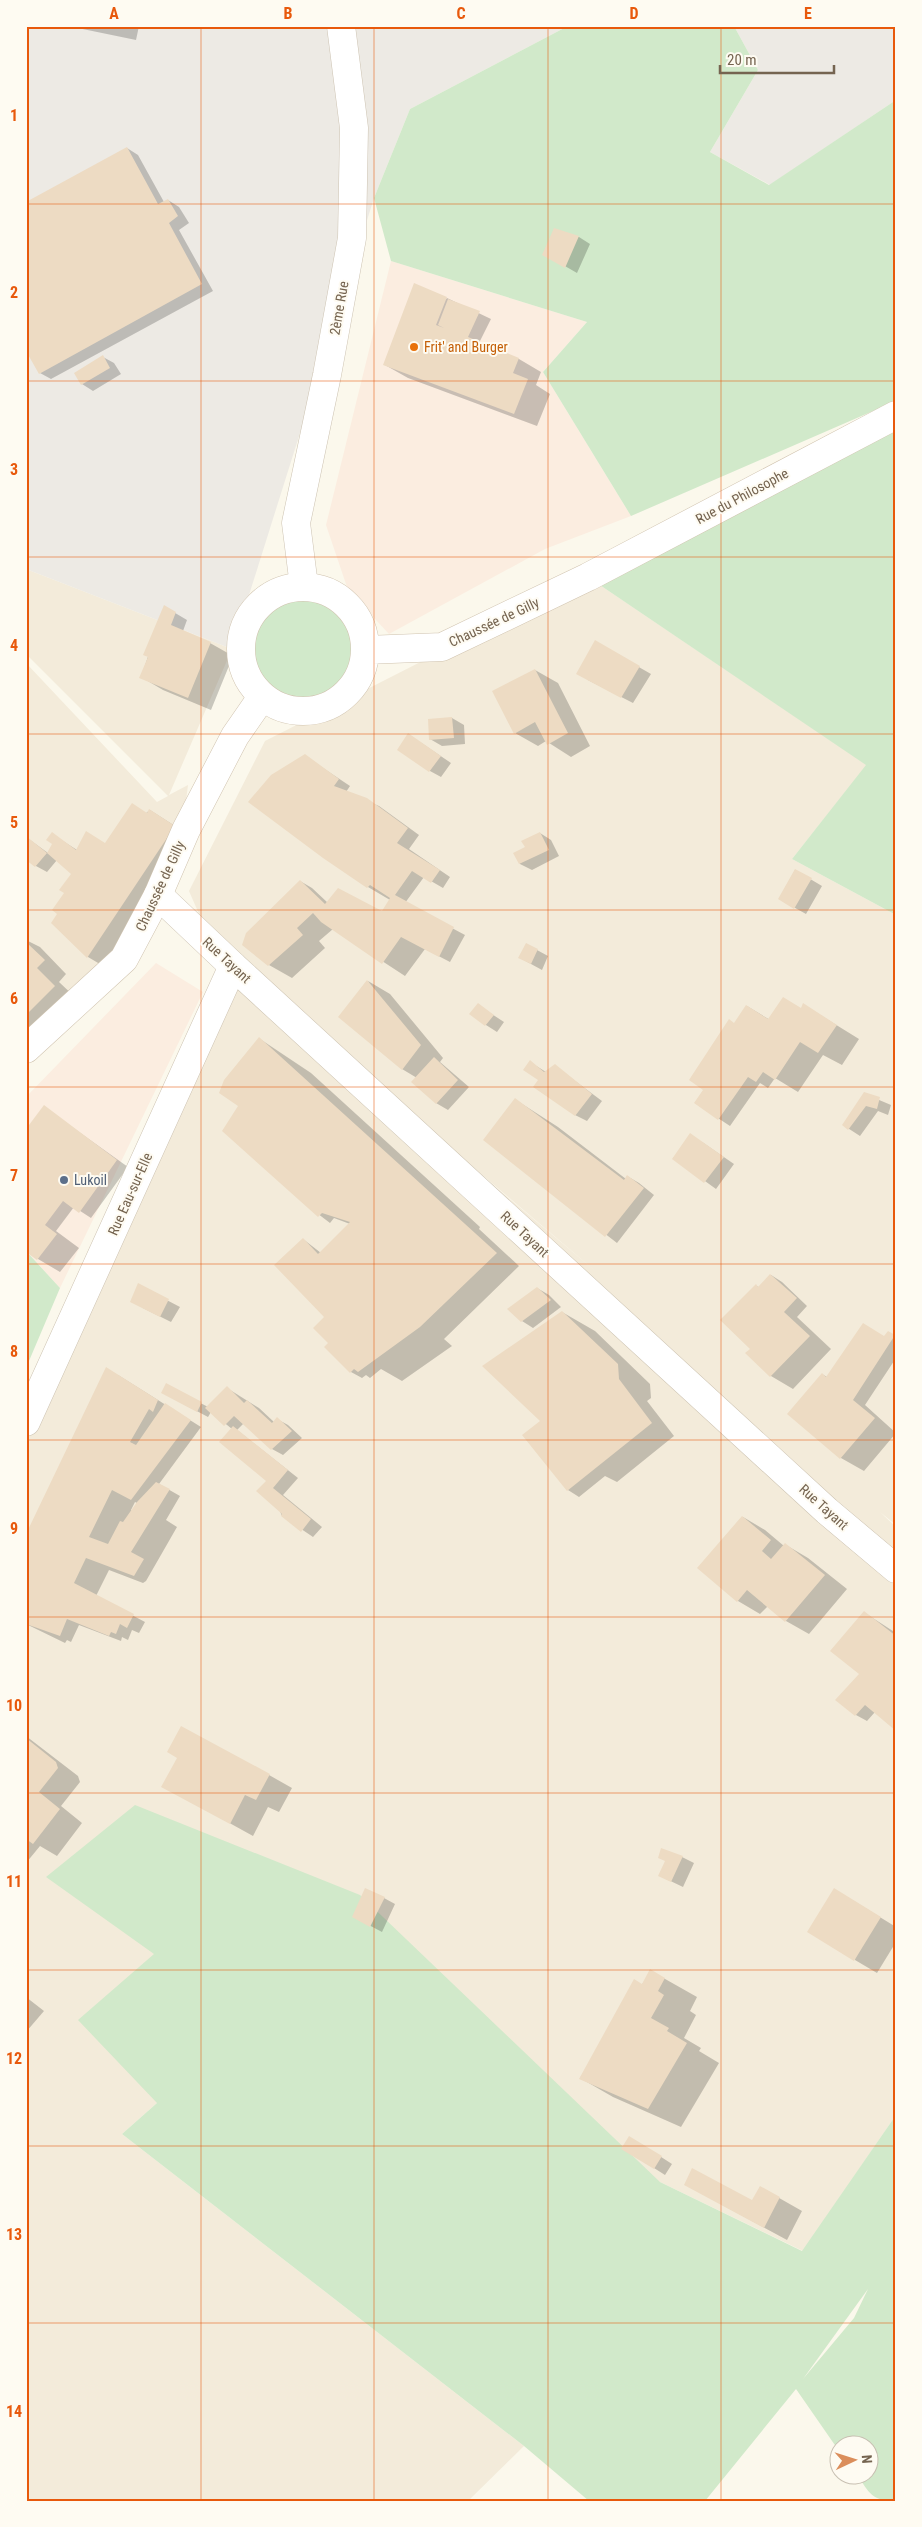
<svg xmlns="http://www.w3.org/2000/svg" width="922" height="2527" viewBox="0 0 922 2527" font-family="'Roboto Condensed',sans-serif">
  <style>
    .residential { fill: #f3ebda }
    .commercial { fill: #fbede0 }
    .industrial { fill: #edeae4 }
    .green { fill: #d1e9ca; fill-rule: evenodd }
    .shadow { fill: #0003; fill-rule: evenodd }
    .building { fill: #eddbc3 }
    .lines { fill: none; stroke-linecap: round; stroke-linejoin: round }
    .minor-casing { stroke: #cdc3b2; stroke-width: 29 }
    .tertiary-casing { stroke: #cdc3b2; stroke-width: 29 }
    .secondary-casing { stroke: #d0c3af; stroke-width: 29 }
    .minor { stroke: #fff; stroke-width: 28 }
    .tertiary { stroke: #fff; stroke-width: 28 }
    .secondary { stroke: #fff; stroke-width: 28 }
    .grid { fill: none; stroke: #e8590c; stroke-width: 1; stroke-opacity: 0.55 }
    .food-dot { fill: #e8710a; stroke: #fefbf2; stroke-width: 2 }
    .service-dot { fill: #5c6f8a; stroke: #fefbf2; stroke-width: 2 }
    .labels { text-anchor: middle; dominant-baseline: central; stroke-width: 4; stroke-linejoin: round; paint-order: stroke }
    .street-label { font-size: 14px; fill: #756450; stroke: #fefbf2 }
    .food-label { font-size: 14px; fill: #c56008; stroke: #fefbf2; text-anchor: start }
    .service-label { font-size: 14px; fill: #4e5e75; stroke: #fefbf2; text-anchor: start }
    .neatline { fill: none; stroke: #e8590c; stroke-width: 2 }
    .grid-label { font-size: 16px; text-anchor: middle; font-weight: bold; fill: #e8590c }
  </style>
  <rect width="100%" height="100%" fill="#fbf8ec"/>
  <path class="residential" d="M26,569L232,649L169,795L188,785L181,841L141,927L26,1055V663L157,802L168,796L26,654Z
    M588,577L867,765L792,859L896,915V1525L880,1512L896,1527V2115L803,2251L660,2182L155,1954L157,2103L122,2134L524,2446L468,2501H26V1418L233,966L600,1275L213,946L189,891L265,741Z"/>
  <path class="commercial" d="M391,261L587,322L543,372L631,516L545,549L389,634L348,590L326,525Z
    M156,963L203,992L60,1288L26,1251V1097Z"/>
  <path class="industrial" d="M26,26H568L410,109L374,198L232,649L26,569Z
    M734,26H896V100L770,185L710,152L758,70Z"/>
  <path class="green" d="M568,26H734L758,70L710,152L769,185L896,100V401L631,516L543,372L587,322L391,261L374,198L410,109Z
    M896,429V915L792,859L866,765L588,577Z
    M241 650a62 62 0 1 1 124 0a62 62 0 1 1-124 0Z
    M26,1251L60,1288L26,1368Z
    M135,1805L360,1895L660,2182L802,2251L896,2115V2501C871,2501 870,2493 857,2475L870,2474V2444H840L839,2451L796,2389L705,2501H589L524,2446L122,2134L157,2103L78,2020L154,1954L46,1877ZM868,2289L854,2318L803,2379Z"/>
  <path class="shadow" d="M68,26H139L136,40Z
    M127,148L138,155L164,202L168,200L179,207L189,223L179,230L213,291L51,379L40,373Z
    M555,230L579,237L590,244L577,273L544,254Z
    M447,298L491,319L479,343L519,359L541,372L536,385L550,394L537,426L408,378L385,365Z
    M103,357L114,363L121,374L93,391L82,384Z
    M165,607L187,620L183,631L210,643L233,656L211,710L163,690L141,677Z
    M595,642L651,674L633,703L588,680Z
    M535,670L558,683L590,746L571,757L546,741L538,746L515,733Z
    M452,718L464,725L465,744L442,746L430,739Z
    M420,742L451,763L441,777L430,771Z
    M305,756L350,786L346,792L379,806L419,835L409,849L450,877L443,888L424,877L405,903L465,935L450,962L425,949L405,976L333,929L319,941L325,948L292,978L269,965L300,881L312,888L328,903L388,915L390,900L368,887Z
    M150,810L197,840L110,970L88,957L52,923L59,914L73,874L57,860L47,872L36,866L26,837L48,853L53,844L52,834L77,850L106,844Z
    M540,833L551,840L559,856L532,870L520,864L515,854L527,848Z
    M795,870L822,886L806,914L779,899Z
    M26,940L40,947L66,974L59,982L77,999L26,1051Z
    M537,950L548,956L542,970L520,958Z
    M368,981L390,994L443,1058L440,1062L469,1087L448,1110L436,1103L417,1078L402,1069Z
    M478,1005L504,1022L497,1032L486,1025Z
    M804,1005L859,1039L842,1065L823,1055L798,1092L775,1078L768,1088L760,1083L730,1126L695,1103L703,1091L735,1024L747,1006L770,1020L801,1009Z
    M260,1039L311,1073L480,1227L479,1229L519,1266L444,1339L452,1346L402,1381L381,1369L370,1378L366,1375L362,1378L351,1372L330,1343L329,1321L303,1239L321,1253L350,1224L334,1218L330,1223L305,1204L240,1106Z
    M530,1062L546,1072L555,1066L602,1101L587,1121L575,1115L540,1080Z
    M865,1094L891,1105L888,1115L878,1111L860,1136L843,1125Z
    M516,1100L558,1127L626,1179L627,1176L639,1183L654,1195L617,1243L503,1155Z
    M44,1107L128,1167L91,1218L74,1207L56,1231L79,1248L60,1272L38,1259Z
    M702,1142L734,1164L716,1189L673,1158Z
    M771,1275L782,1282L807,1306L797,1317L831,1349L793,1389L771,1376L751,1349L756,1286L759,1287Z
    M138,1285L180,1307L171,1322L143,1308Z
    M537,1288L549,1295L561,1307L533,1328L522,1321Z
    M562,1312L595,1331L650,1384L651,1398L647,1401L674,1436L617,1482L605,1476L579,1497L568,1490L542,1421Z
    M888,1332L896,1337V1358L865,1405L896,1433L864,1471L841,1458L822,1374L827,1377L885,1337Z
    M118,1375L201,1427L159,1484L180,1496L166,1520L177,1527L146,1581L143,1583L109,1570L96,1596L145,1622L139,1633L132,1630L128,1640L122,1637L121,1641L79,1625L71,1642L67,1640L65,1643L26,1624ZM135,1502L137,1503L132,1511L131,1510Z
    M167,1385L208,1407L227,1388L259,1408L274,1422L277,1419L288,1425L302,1438L283,1455L272,1449L244,1423L237,1430L298,1478L283,1495L322,1527L313,1537L282,1516L267,1481L232,1429L211,1412L208,1417L174,1399Z
    M743,1517L765,1530L784,1546L786,1545L808,1558L847,1589L809,1634L786,1621L768,1606L760,1614L738,1601Z
    M865,1613L896,1633V1729L875,1712L867,1721L856,1715Z
    M26,1736L78,1776L80,1782L61,1806L82,1823L57,1856L40,1846L26,1863Z
    M269,1775L292,1788L279,1812L268,1807L253,1836L186,1799Z
    M682,1857L694,1863L683,1887L660,1876Z
    M384,1898L395,1904L382,1932L365,1923Z
    M857,1903L896,1927V1942L877,1973L855,1960Z
    M651,1971L697,1997L690,2011L696,2015L684,2038L701,2048L699,2051L719,2063L681,2127L613,2097L580,2078Z
    M26,1997L44,2011L26,2032Z
    M641,2144L672,2164L665,2175L654,2168Z
    M760,2187L802,2211L787,2240L708,2197L753,2202Z"/>
  <path class="building" d="M127,147L158,204L168,199L178,216L169,223L202,284L39,374L26,351V202Z
    M554,228L579,236L565,268L542,255Z
    M414,283L447,297L436,325L444,328L438,325L448,299L480,311L468,337L519,358L513,373L528,379L514,414L383,365Z
    M103,355L110,368L81,385L74,373Z
    M164,605L176,612L171,625L211,642L188,698L139,678L148,657L143,655Z
    M595,640L640,666L621,698L576,674Z
    M535,669L568,733L547,745L535,722L514,734L492,691Z
    M452,717L454,738L429,740L428,719Z
    M408,733L441,756L429,772L397,750Z
    M305,754L339,779L334,786L367,798L408,828L397,843L440,870L431,883L412,871L395,895L454,927L439,957L401,937L382,964L321,922L313,913L297,928L303,935L268,966L242,945L246,933L300,880L325,904L338,888L382,911L390,898L370,885L367,888L323,858L248,802L271,775Z
    M132,803L147,813L149,809L175,826L87,958L51,923L57,914L52,910L64,893L59,890L71,874L47,853L52,844L46,840L52,832L76,850L86,831L105,843Z
    M540,832L549,850L519,864L513,853L525,847L521,841Z
    M26,836L47,853L35,867L26,860Z
    M795,869L812,878L794,909L778,899Z
    M26,942L45,960L37,968L55,986L26,1015Z
    M526,943L538,949L531,964L518,958Z
    M367,980L421,1045L402,1070L338,1017Z
    M783,997L801,1008L803,1003L837,1025L818,1053L800,1042L775,1080L763,1072L756,1082L748,1077L718,1120L694,1103L703,1090L689,1080L729,1019L734,1023L746,1005L768,1019Z
    M478,1003L494,1015L485,1026L469,1014Z
    M259,1037L497,1253L420,1327L358,1372L354,1369L350,1373L324,1347L328,1343L313,1328L324,1317L274,1265L303,1238L318,1254L350,1222L322,1213L318,1217L222,1131L238,1106L219,1093L224,1080Z
    M434,1057L458,1080L436,1104L411,1082Z
    M530,1060L544,1072L555,1064L592,1094L575,1116L533,1087L538,1080L523,1070Z
    M864,1092L880,1097L877,1109L866,1106L848,1130L842,1125Z
    M515,1098L624,1180L627,1175L644,1188L605,1237L483,1140Z
    M44,1105L117,1160L79,1213L63,1201L45,1225L57,1234L37,1260L26,1252V1129Z
    M690,1133L724,1157L704,1183L672,1159Z
    M770,1274L797,1298L784,1312L810,1336L770,1377L745,1353L750,1349L720,1320L756,1284L758,1287Z
    M138,1283L169,1299L160,1317L130,1302Z
    M537,1287L551,1300L521,1322L507,1309Z
    M562,1311L618,1364L619,1379L652,1423L567,1491L522,1435L540,1421L482,1366Z
    M863,1323L884,1336L888,1331L895,1335L853,1400L875,1418L840,1459L787,1414L822,1373L826,1377Z
    M106,1367L158,1400L153,1412L149,1409L130,1442L136,1445L165,1403L191,1420L131,1500L112,1490L89,1537L108,1544L120,1521L123,1522L137,1502L156,1482L170,1489L131,1552L144,1559L134,1576L86,1558L74,1583L134,1614L127,1628L120,1624L116,1634L111,1632L109,1636L67,1619L60,1636L26,1624V1534Z
    M166,1383L202,1402L197,1412L161,1393Z
    M227,1386L244,1403L247,1400L272,1423L277,1417L292,1431L271,1450L234,1416L224,1426L205,1408Z
    M233,1426L288,1470L273,1488L311,1519L301,1532L281,1516L282,1514L256,1491L266,1481L219,1442Z
    M742,1516L771,1540L762,1551L771,1559L785,1543L825,1575L785,1622L747,1590L737,1602L697,1568Z
    M864,1611L896,1636V1731L865,1705L855,1716L835,1700L859,1674L830,1651Z
    M181,1726L270,1774L256,1800L245,1795L230,1824L161,1787L177,1758L167,1752Z
    M26,1738L56,1762L58,1768L39,1792L60,1809L33,1844L26,1839Z
    M661,1848L683,1856L671,1882L658,1876L665,1861L658,1858Z
    M365,1888L385,1897L370,1927L352,1917Z
    M834,1888L881,1917L854,1961L807,1932Z
    M650,1969L665,1978L658,1991L664,1995L651,2018L669,2028L667,2031L687,2043L648,2109L579,2079L634,1979L642,1984Z
    M629,2136L662,2156L654,2169L621,2149Z
    M692,2168L752,2200L760,2186L780,2197L764,2228L684,2185Z"/>
  <g class="lines">
    <g class="minor-casing">
      <path id="minor" d="M233,966L827,1511L896,1569"/>
    </g>
    <g class="tertiary-casing">
      <path id="tertiary" d="M304,586L296,523L327,375L352,238L354,128L341,26
        M26,1422L233,966L158,895"/>
    </g>
    <g class="secondary-casing">
      <path id="secondary" d="M241 649a62 62 0 1 1 124 0a62 62 0 1 1-124 0Z
        M366,650L442,647L588,577L896,415
        M26,1049L124,959L158,895L186,830L235,736L262,697"/>
    </g>
    <use href="#minor" class="minor"/>
    <use href="#tertiary" class="tertiary"/>
    <use href="#secondary" class="secondary"/>
  </g>
  <path class="grid" d="M201,26V2501M374,26V2501M548,26V2501M721,26V2501M26,204H896M26,381H896M26,557H896M26,734H896M26,910H896M26,1087H896M26,1264H896M26,1440H896M26,1617H896M26,1793H896M26,1970H896M26,2146H896M26,2323H896"/>
  <circle class="food-dot" cx="414" cy="347" r="5"/>
  <circle class="service-dot" cx="64" cy="1180" r="5"/>
  <g class="labels">
    <g class="street-label">
      <text transform="translate(339 308) rotate(-80)">2ème Rue</text>
      <text transform="translate(742 496) rotate(-28)">Rue du Philosophe</text>
      <text transform="translate(494 622) rotate(-25)">Chaussée de Gilly</text>
      <text transform="translate(160 886) rotate(-65)">Chaussée de Gilly</text>
      <text transform="translate(227 960) rotate(43)">Rue Tayant</text>
      <text transform="translate(130 1194) rotate(-66)">Rue Eau-sur-Elle</text>
      <text transform="translate(525 1234) rotate(43)">Rue Tayant</text>
      <text transform="translate(824 1507) rotate(42)">Rue Tayant</text>
    </g>
    <g class="food-label">
      <text x="424" y="347">Frit' and Burger</text>
    </g>
    <g class="service-label">
      <text x="74" y="1180">Lukoil</text>
    </g>
  </g>
  <rect width="922" height="2527" fill="none" stroke="#fefbf2" stroke-width="55"/>
  <g transform="translate(854 2460) rotate(86)"><circle r="24" fill="#fefbf2" stroke="#c7bfb1"/>
  <path d="M0-4L9 19L0 12L-9 19Z" fill="#db8e5b"/>
  <text y="-8" font-size="14" font-weight="bold" text-anchor="middle" fill="#756450">N</text>
  </g>
  <path d="M720 65v8h114v-8" fill="none" stroke="#756450" stroke-width="2.5"/>
  <text x="727" y="65" font-size="15" fill="#756450" stroke="#fefbf2" stroke-width="4" paint-order="stroke">20 m</text>
  <rect x="28" y="28" width="866" height="2472" class="neatline"/>
  <g class="grid-label">
    <text x="114" y="19">A</text>
    <text x="288" y="19">B</text>
    <text x="461" y="19">C</text>
    <text x="634" y="19">D</text>
    <text x="808" y="19">E</text>
    <text x="14" y="121">1</text>
    <text x="14" y="298">2</text>
    <text x="14" y="475">3</text>
    <text x="14" y="651">4</text>
    <text x="14" y="828">5</text>
    <text x="14" y="1004">6</text>
    <text x="14" y="1181">7</text>
    <text x="14" y="1357">8</text>
    <text x="14" y="1534">9</text>
    <text x="14" y="1711">10</text>
    <text x="14" y="1887">11</text>
    <text x="14" y="2064">12</text>
    <text x="14" y="2240">13</text>
    <text x="14" y="2417">14</text>
  </g>
</svg>
